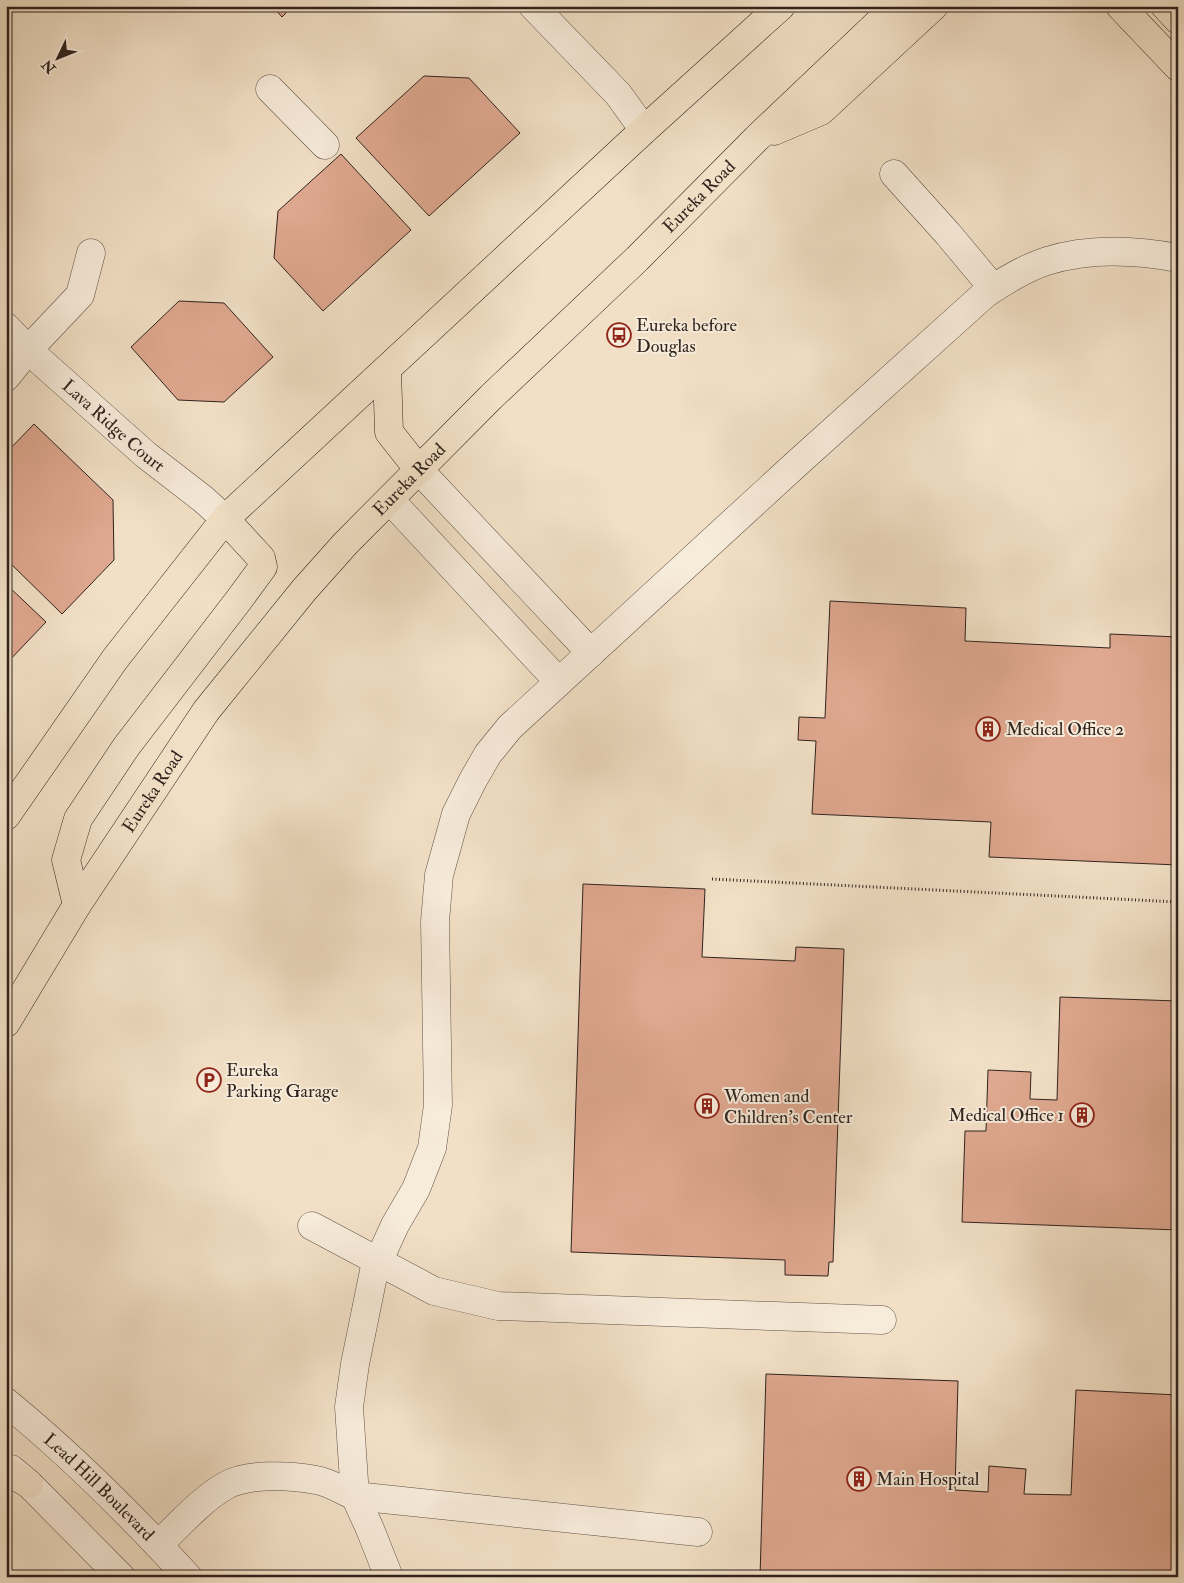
<svg xmlns="http://www.w3.org/2000/svg" width="1184" height="1583" viewBox="0 0 1184 1583" font-family="'IM FELL Double Pica',serif">
  <style>
    .building { fill: #dfa890; stroke: #30231e }
    .lines { fill: none; stroke-linecap: round; stroke-linejoin: round }
    .minor-casing { stroke: #605248; stroke-width: 29 }
    .major-casing { stroke: #30231e; stroke-width: 29 }
    .path { stroke: #30231e; stroke-width: 3; stroke-dasharray: 1 2.5; stroke-linecap: butt }
    .minor { stroke: #f7ebda; stroke-width: 28 }
    .major { stroke: #f2e0c6; stroke-width: 28 }
    .labels { text-anchor: middle; dominant-baseline: central; stroke-width: 4; stroke-linejoin: round; paint-order: stroke }
    .street-label { font-size: 18px; fill: #30231e; stroke: #f7ebda }
    .poi-label { font-size: 18px; fill: #30231e; stroke: #f7ebda; text-anchor: start }
  </style>
  <rect width="100%" height="100%" fill="#f2e0c6"/>
  <filter id="stains"><feTurbulence type="fractalNoise" baseFrequency=".004" numOctaves="4"/><feColorMatrix values="0 0 0 0 .2 0 0 0 0 .09 0 0 0 0 .02 0 0 0 .5 -.17"/></filter>
  <radialGradient id="worn" r=".72"><stop offset=".6" stop-color="#630" stop-opacity="0"/><stop offset="1" stop-color="#630" stop-opacity=".3"/></radialGradient>
  <path class="building" d="M272,6H293L282,17Z
    M424,76L469,78L520,133L429,216L356,138Z
    M341,154L411,230L323,311L274,258L278,211Z
    M179,301L224,303L273,357L224,402L178,400L131,347Z
    M34,424L113,500L114,560L62,614L6,559V453Z
    M6,584L46,622L6,664Z
    M830,601L966,608L965,641L1110,648V634L1178,637V865L989,857L991,822L812,814L816,741L798,740L799,717L825,718Z
    M583,884L705,889L702,957L795,961L796,947L844,949L833,1262H829L828,1276L785,1275V1260L571,1252Z
    M1060,997L1178,1001V1230L962,1222L965,1131H986L988,1070L1031,1072L1030,1099L1057,1100Z
    M766,1374L958,1381L955,1490L988,1492L989,1466L1026,1469L1024,1494L1071,1495L1076,1390L1178,1395V1577H760Z"/>
  <g class="lines">
    <g class="minor-casing">
      <g id="minor">
        <path d="M533,6L618,94L644,130"/>
        <path d="M270,89L325,145"/>
        <path d="M894,174L948,234L993,288"/>
        <path id="s1" d="M6,327L28,350L146,455L203,499L225,519"/>
        <path d="M6,377L28,350L80,295L91,253"/>
        <path d="M419,470L591,653"/>
        <path d="M390,500L559,682"/>
        <path d="M312,1226L434,1291L498,1306L882,1320"/>
        <path id="s2" d="M6,1402C71,1455 131,1515 188,1577"/>
        <path d="M11,1469L29,1484L121,1577"/>
        <path d="M158,1545C178,1526 202,1499 225,1486C247,1473 291,1475 316,1480C329,1482 343,1491 355,1496L698,1532"/>
        <path d="M389,1577L370,1529L355,1496L349,1407L355,1364L374,1271L395,1225L416,1189L432,1148L438,1105L435,921L439,875L456,814L473,780L488,754L510,727L794,466L985,294C1004,281 1025,268 1047,261C1088,248 1136,250 1178,258"/>
      </g>
    </g>
    <g class="major-casing">
      <g id="major">
        <path d="M1120,6L1178,67"/>
        <path d="M1165,6L1178,20"/>
        <path d="M774,131L821,111L934,6"/>
        <path d="M387,370L389,432L419,470"/>
        <path d="M6,816L115,659L225,519L644,130L781,6"/>
        <path d="M77,905L66,860L78,819L126,747L238,601L263,567L261,558L225,519"/>
        <path id="s3" d="M6,1023L77,905L206,711L304,590L345,544L491,397L637,259L757,138L896,6"/>
        <path d="M6,1471L29,1484"/>
      </g>
    </g>
    <path class="path" d="M712,879L1178,902"/>
    <use href="#minor" class="minor"/>
    <use href="#major" class="major"/>
  </g>
  <defs>
    <g id="bus-ring" transform="scale(1.25)"><circle r="9.5" fill="#f7ebda" stroke="#8f2418" stroke-width="1.5"/><path d="M-5-6H5V4H4V6H2V4H-2V6H-4V4H-5ZM-3.5-4V0h7V-4ZM-3.5 1.2v1.5H-2V1.2ZM2 1.2v1.5H3.5V1.2Z" fill="#8f2418"/></g>
    <g id="building-ring" transform="scale(1.25)"><circle r="9.5" fill="#f7ebda" stroke="#8f2418" stroke-width="1.5"/><path d="M-4-6H4V6H1V3H-1V6H-4ZM-2.5-4.3h1.7v1.8h-1.7ZM.8-4.3h1.7v1.8H.8ZM-2.5-1h1.7V.8h-1.7ZM.8-1h1.7V.8H.8Z" fill="#8f2418"/></g>
    <g id="parking-ring" transform="scale(1.25)"><circle r="9.5" fill="#f7ebda" stroke="#8f2418" stroke-width="1.5"/><path d="M-3.5-5.5H1a3.5 3.5 0 0 1 0 7H-1V5.5H-3.5ZM-1-3.4V-.6H.8a1.4 1.4 0 0 0 0-2.8Z" fill="#8f2418"/></g>
  </defs>
  <g fill-rule="evenodd">
    <use href="#bus-ring" x="619" y="335"/>
    <use href="#building-ring" x="988" y="729"/>
    <use href="#parking-ring" x="209" y="1080"/>
    <use href="#building-ring" x="707" y="1106"/>
    <use href="#building-ring" x="1082" y="1115"/>
    <use href="#building-ring" x="859" y="1479"/>
  </g>
  <g class="labels">
    <g class="street-label">
      <text stroke="none"><textPath href="#s3" startOffset="1084">Eureka Road</textPath></text>
      <text stroke="none"><textPath href="#s1" startOffset="146">Lava Ridge Court</textPath></text>
      <text stroke="none"><textPath href="#s3" startOffset="679">Eureka Road</textPath></text>
      <text stroke="none"><textPath href="#s3" startOffset="274">Eureka Road</textPath></text>
      <text stroke="none"><textPath href="#s2" startOffset="126">Lead Hill Boulevard</textPath></text>
    </g>
    <g class="poi-label">
      <text x="636" y="325">Eureka before<tspan x="636" dy="21">Douglas</tspan></text>
      <text x="1006" y="729">Medical Office 2</text>
      <text x="226" y="1070">Eureka<tspan x="226" dy="21">Parking Garage</tspan></text>
      <text x="724" y="1096">Women and<tspan x="724" dy="21">Children's Center</tspan></text>
      <text x="1064" y="1115" text-anchor="end">Medical Office 1</text>
      <text x="876" y="1479">Main Hospital</text>
    </g>
  </g>
  <rect width="1184" height="1583" fill="none" stroke="#f2e0c6" stroke-width="25"/>
  <rect x="8" y="8" width="1169" height="1568" fill="none" stroke="#30231e" stroke-width="2.5"/>
  <rect x="12" y="12" width="1159" height="1558" fill="none" stroke="#30231e"/>
  <g transform="translate(58 58) rotate(227)" stroke="#f7ebda" stroke-width="4" paint-order="stroke">
  <path d="M0-4L9 19L0 12L-9 19Z" fill="#30231e"/>
  <text y="-8" font-size="14" font-weight="bold" text-anchor="middle" fill="#30231e">N</text>
  </g>
  <rect width="100%" height="100%" filter="url(#stains)"/>
  <rect width="100%" height="100%" fill="url(#worn)"/>
</svg>
